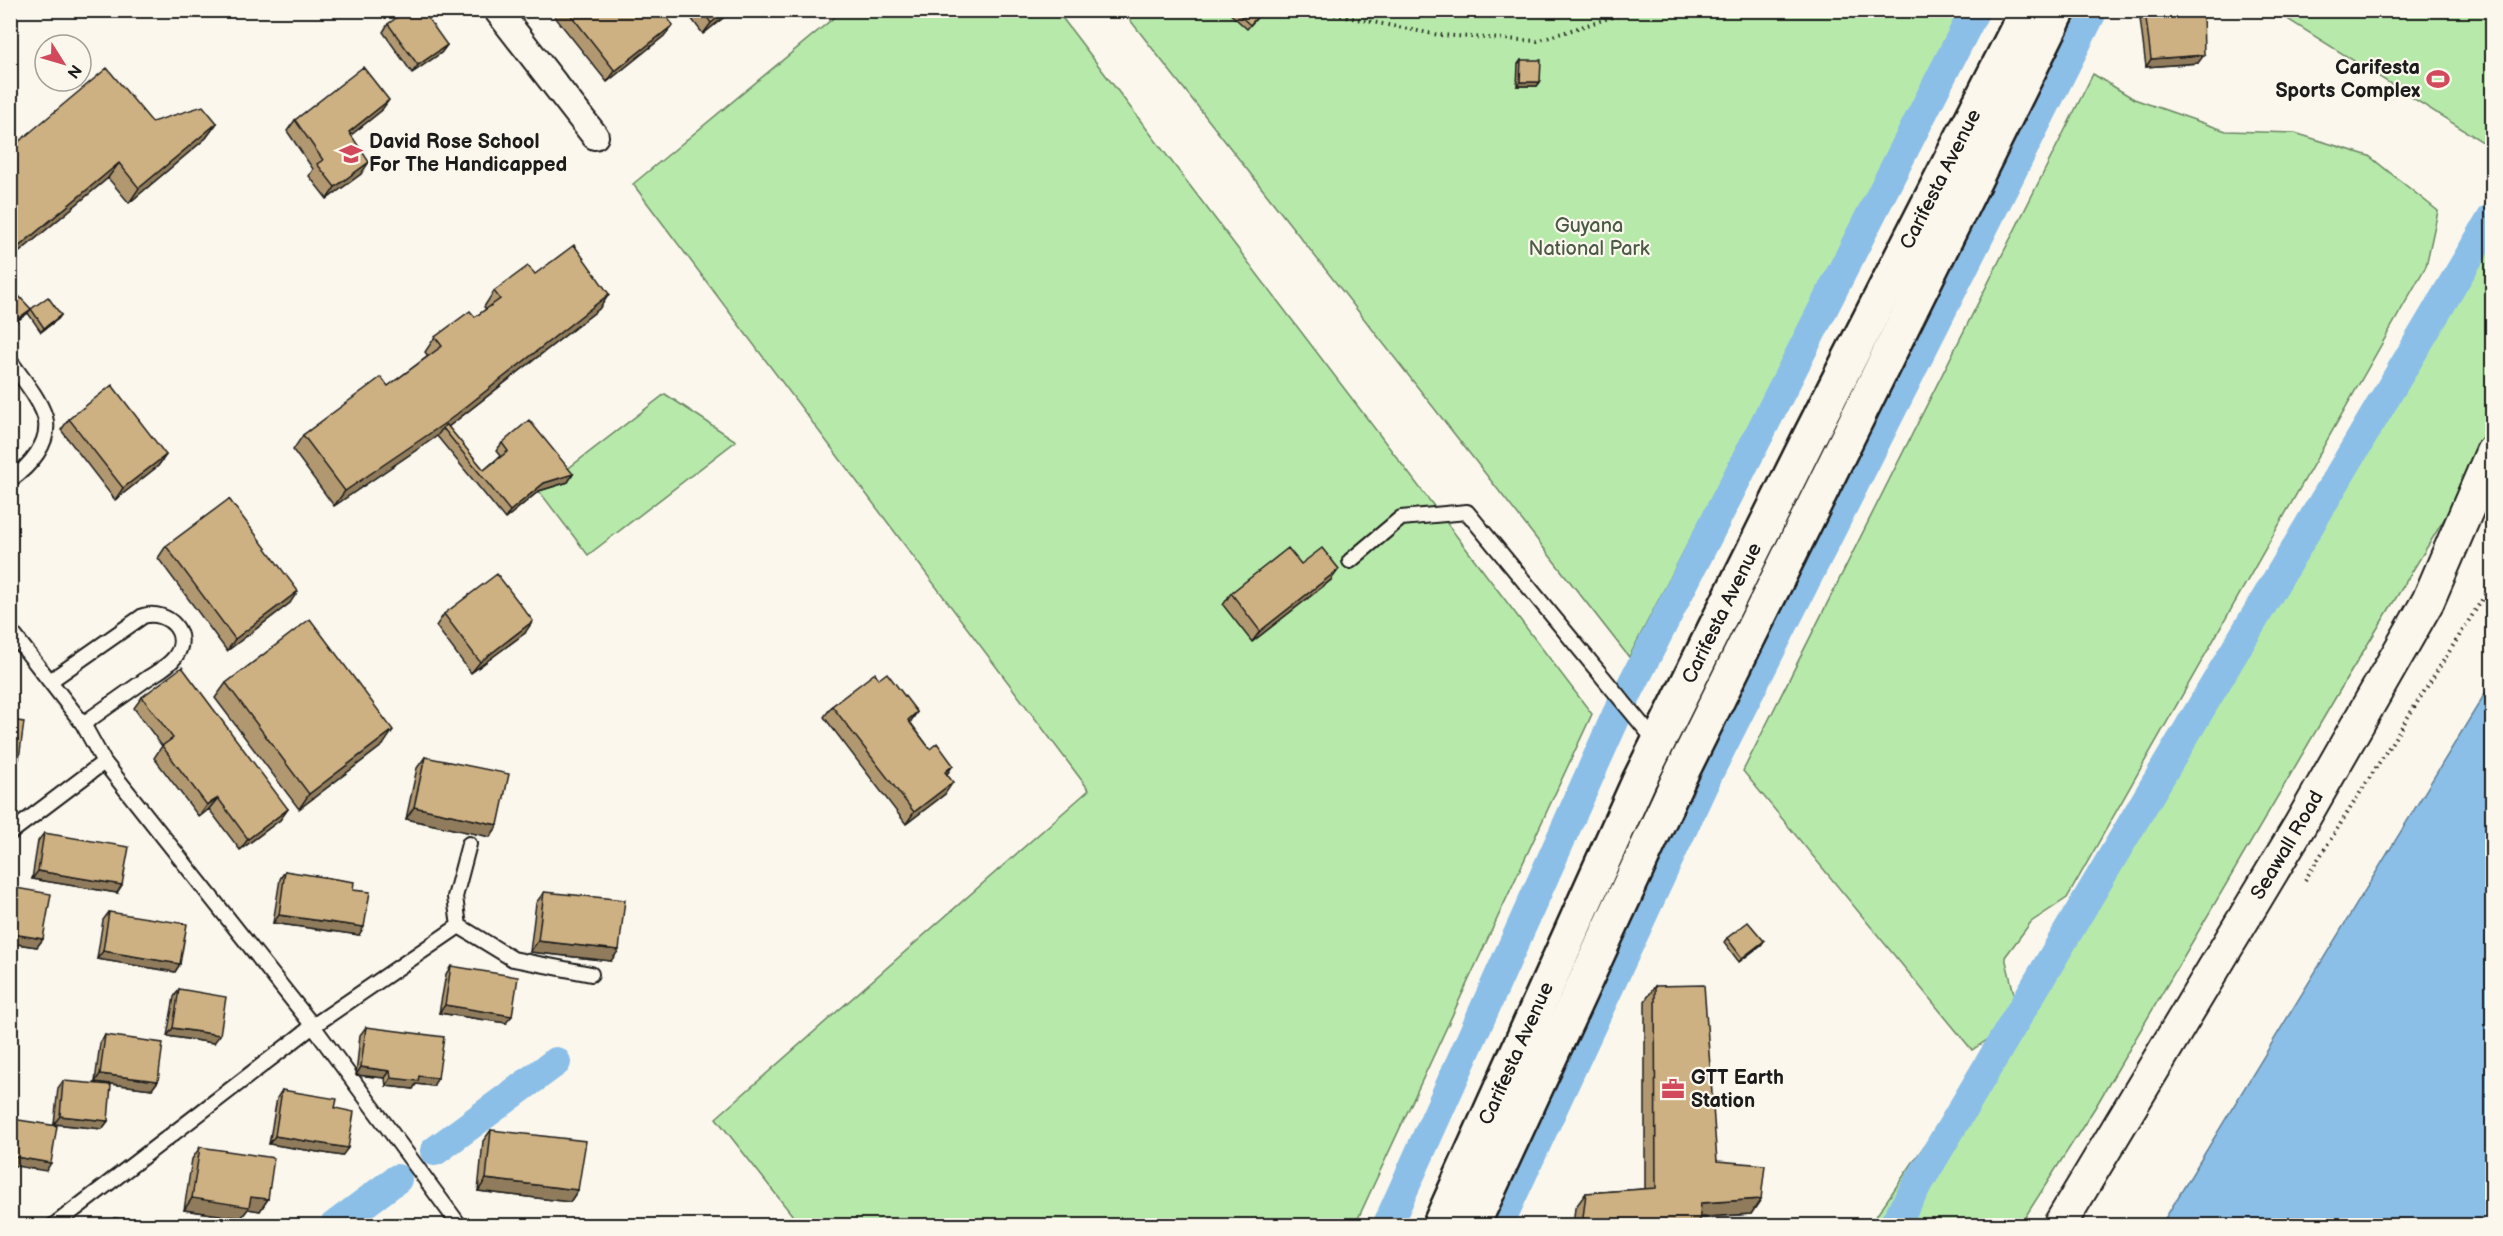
<svg xmlns="http://www.w3.org/2000/svg" width="2503" height="1236" viewBox="0 0 2503 1236" font-family="'Balsamiq Sans',sans-serif">
  <style>
    .green { fill: #b7eaaa; stroke: #6a8363; stroke-width: 1.5 }
    .water { fill: #8bbfe8; stroke: #5f7e96; stroke-width: 1.5 }
    .lines { fill: none; stroke-linecap: round; stroke-linejoin: round }
    .canal { stroke: #8bbfe8; stroke-width: 30 }
    .service-casing { stroke: #1c1c1c; stroke-width: 18 }
    .minor-casing { stroke: #1c1c1c; stroke-width: 30 }
    .tertiary-casing { stroke: #1c1c1c; stroke-width: 36 }
    .secondary-casing { stroke: #1c1c1c; stroke-width: 38 }
    .path { stroke: #1c1c1c; stroke-width: 4; stroke-dasharray: 1.5 4.5; stroke-linecap: butt }
    .service { stroke: #fbf7ec; stroke-width: 14 }
    .minor { stroke: #fbf7ec; stroke-width: 26 }
    .tertiary { stroke: #fbf7ec; stroke-width: 32 }
    .secondary { stroke: #fbf7ec; stroke-width: 33 }
    .wall { fill: #b19871; stroke: #1c1c1c; stroke-width: 1.5 }
    .shaded-wall { fill: #907c5c; stroke: #1c1c1c; stroke-width: 1.5 }
    .building { fill: #ceb183; stroke: #1c1c1c; stroke-width: 1.5 }
    .labels { text-anchor: middle; dominant-baseline: central; stroke-width: 4.5; stroke-linejoin: round; paint-order: stroke }
    .poi-label { font-size: 20px; font-weight: bold; fill: #1c1c1c; stroke: #fbf7ec; text-anchor: start }
    .street-label { font-size: 20px; fill: #1c1c1c; stroke: #fbf7ec }
    .park-label { font-size: 20px; fill: #4a5a47; stroke: #fbf7ec }
  </style>
  <rect width="100%" height="100%" fill="#fbf7ec"/>
  <filter id="ink" filterUnits="userSpaceOnUse"><feTurbulence type="fractalNoise" baseFrequency=".0167" numOctaves="2"/><feDisplacementMap in="SourceGraphic" scale="12" xChannelSelector="R" yChannelSelector="G"/><feConvolveMatrix kernelMatrix="1 2 1 2 8 2 1 2 1" color-interpolation-filters="sRGB"/></filter>
  <g filter="url(#ink)">
    <path class="green" d="M842,11H1057L1592,714L1355,1225H800L716,1118L1089,790L633,184Z
      M1123,11H1964L1629,657Z
      M2275,11H2492V148Z
      M2093,74L2134,99L2226,131L2295,133L2369,156L2438,211L2426,266L2067,898L2031,922L2005,957L2015,998L2492,201V441L2347,678L2096,1106L2020,1225H1870L1946,1114L1993,1036L1972,1050L1743,771Z
      M665,394L736,441L588,555L539,491Z"/>
    <path class="water" d="M2492,682V1225H2161Z"/>
    <g class="lines">
      <path class="canal" d="M435,1151L556,1062
        M334,1226L397,1179
        M1387,1226L1617,714L1975,10
        M1498,1226L1709,772L2093,10
        M1893,1226L2492,218"/>
      <g class="service-casing">
        <path id="service" d="M10,361C22,378 39,398 45,417C52,442 29,467 10,480
          M1350,561L1401,518L1467,512L1657,743
          M10,630L83,724L104,762L313,1026L460,1226
          M50,681L143,616C168,609 192,634 175,657C168,667 155,673 145,680C124,695 104,709 83,724
          M10,833L104,762
          M459,926L513,959L591,974
          M459,926L455,897L469,844
          M53,1226L313,1026L459,926"/>
      </g>
      <g class="minor-casing">
        <path id="minor" d="M497,10L595,136"/>
      </g>
      <g class="tertiary-casing">
        <g id="tertiary">
          <path id="s1" d="M2059,1226L2300,825L2428,601L2492,452"/>
        </g>
      </g>
      <g class="secondary-casing">
        <g id="secondary">
          <path id="s2" d="M1439,1226L1639,781L1810,436L2027,10"/>
          <path d="M1472,1226L1679,778L2059,10"/>
        </g>
      </g>
      <path class="path" d="M1311,10L1439,35L1537,41L1634,10
        M2305,880L2492,584"/>
      <use href="#service" class="service"/>
      <use href="#minor" class="minor"/>
      <use href="#tertiary" class="tertiary"/>
      <use href="#secondary" class="secondary"/>
    </g>
    <path class="wall" d="M552,10H661L664,36L607,82L551,12Z
      M685,10H733L703,34Z
      M1226,10H1264L1247,29Z
      M2139,10H2203L2198,63L2146,67Z
      M388,24L447,45L441,53L412,73L383,32Z
      M1521,60L1540,82L1537,86H1517L1518,64Z
      M381,111L351,135L361,174L327,199L309,176L313,169L287,131L295,120Z
      M152,122L217,123L206,138L129,203L108,178L10,260V149Z
      M535,274L609,294L599,309L448,427L484,470L500,456L496,451L502,443L573,474L568,482L539,491L505,519L437,436L334,506L293,450L303,435L388,386L428,356L425,352L435,337L475,317L486,309L484,307L494,291Z
      M10,300L31,309L61,315L58,319L41,332L28,313L10,326Z
      M69,419L166,455L158,466L115,500L61,430Z
      M166,546L290,603L227,651L158,558Z
      M1301,564L1331,580L1252,642L1223,605L1231,593Z
      M444,614L525,633L471,673L436,626Z
      M879,679L917,712L910,722L930,749L953,765L947,774L945,794L906,824L824,717L832,706Z
      M226,683L383,745L299,809L215,698Z
      M142,697L288,809L280,820L240,850L209,809L199,817L154,758L162,746L134,708Z
      M425,757L498,825L490,837L406,819L417,768Z
      M44,833L117,893L32,879L38,841Z
      M285,871L359,935L273,923L280,879Z
      M10,887L43,939L37,947L10,943Z
      M544,892L611,961L530,952L536,903Z
      M109,912L180,964L175,972L97,959L103,920Z
      M1727,938L1764,941L1761,945L1739,962L1724,942Z
      M451,966L506,1023L439,1013L446,974Z
      M1655,986L1717,1161L1761,1199L1751,1214L1700,1218L1699,1226H1573L1575,1208L1586,1193L1645,1189V1001Z
      M179,989L214,1043L167,1036L174,997Z
      M366,1027L433,1086L416,1084L413,1089L386,1086L385,1078L356,1075L360,1035Z
      M105,1035L158,1081L152,1089L95,1082L100,1043Z
      M63,1081L108,1121L102,1129L54,1124L58,1088Z
      M282,1090L342,1156L269,1144L277,1098Z
      M491,1130L578,1190L570,1202L478,1191L483,1141Z
      M200,1147L268,1199L260,1211L248,1209L241,1218L184,1210L192,1159Z
      M114,1218L181,1226H109Z"/>
    <path class="shaded-wall" d="M727,10H733L703,34L711,23Z
      M673,25L664,36L607,82L615,71Z
      M447,45L441,53L412,73L418,65Z
      M2204,55L2198,63L2146,67L2151,59Z
      M1520,82H1540L1537,86H1517Z
      M389,100L381,111L341,143L349,132Z
      M217,123L206,138L129,203L139,188Z
      M369,162L361,174L327,199L335,187Z
      M119,163L108,178L10,260L11,253Z
      M609,294L599,309L444,430L443,428L437,436L334,506L345,491Z
      M31,309L28,313L10,326V324Z
      M61,315L58,319L41,332L44,328Z
      M166,455L158,466L115,500L123,488Z
      M573,474L568,482L539,491L505,519L510,511L544,483Z
      M1339,569L1331,580L1252,642L1260,631Z
      M298,591L290,603L227,651L235,639Z
      M533,621L525,633L471,673L480,662Z
      M917,712L909,724L908,720Z
      M393,730L383,745L299,809L309,794Z
      M10,757L19,759L13,766H10Z
      M953,765L945,777V772Z
      M953,782L945,794L906,824L914,812Z
      M218,798L209,809L199,817L207,805Z
      M414,807L498,825L490,837L406,819Z
      M288,809L280,820L240,850L248,839Z
      M38,871L122,885L117,893L32,879Z
      M279,915L364,927L359,935L273,923Z
      M10,922H16L10,930Z
      M13,934L43,939L37,947L10,943V938Z
      M538,941L619,950L611,961L530,952Z
      M1764,941L1761,945L1739,962L1742,958Z
      M103,951L180,964L175,972L97,959Z
      M445,1005L512,1016L506,1023L439,1013Z
      M173,1028L220,1035L214,1043L167,1036Z
      M361,1067L390,1071L385,1078L356,1075Z
      M100,1074L158,1081L152,1089L95,1082Z
      M419,1076L438,1078L433,1086L416,1084L413,1089L386,1086L391,1078Z
      M60,1116L108,1121L102,1129L54,1124Z
      M275,1136L348,1148L342,1156L269,1144Z
      M10,1156L51,1163L46,1171L10,1165Z
      M486,1179L578,1190L570,1202L478,1191Z
      M251,1197L268,1199L260,1211L248,1209L241,1218L184,1210L192,1198Z
      M1761,1199L1751,1214L1691,1218L1701,1203Z"/>
    <path class="building" d="M407,10H422L447,45L418,65L388,24Z
      M567,10H661L673,25L615,71Z
      M702,10H727L711,23Z
      M1234,10H1263L1250,25Z
      M2145,10H2203L2204,55L2151,59Z
      M1521,60H1541L1540,82H1520Z
      M363,67L389,100L349,132L369,162L335,187L317,164L323,160L295,120Z
      M107,68L152,122L203,106L217,123L139,188L119,163L11,253L10,252V149Z
      M574,245L609,294L448,421L345,491L303,435L381,377L388,386L442,346L435,337L470,311L475,317L500,299L494,291L528,266L535,274Z
      M17,294L31,309L10,324V300Z
      M48,297L61,315L44,328L31,309Z
      M112,385L166,455L123,488L69,419Z
      M529,420L573,474L544,483L510,511L443,428L446,424L484,470L508,451L502,443Z
      M229,499L298,591L235,639L166,546Z
      M1288,548L1301,564L1322,548L1339,569L1260,631L1231,593Z
      M497,574L533,621L480,662L444,614Z
      M310,619L393,730L309,794L226,683Z
      M182,667L288,809L248,839L218,798L207,805L162,746L173,738L142,697Z
      M875,673L879,679L887,673L917,712L908,720L930,749L937,743L953,765L945,772L953,782L914,812L832,706Z
      M10,720L24,722L19,759L10,757Z
      M425,757L509,774L498,825L414,807Z
      M44,833L129,847L122,885L38,871Z
      M285,871L354,882L353,890L370,892L364,927L279,915Z
      M10,887L51,894L43,939L13,934L16,922H10Z
      M544,892L625,900L619,950L538,941Z
      M109,912L187,924L180,964L103,951Z
      M1748,922L1764,941L1742,958L1727,938Z
      M451,966L518,977L512,1016L445,1005Z
      M1704,985L1717,1161L1765,1165L1761,1199L1701,1203L1699,1226H1582L1586,1193L1656,1188L1655,986Z
      M179,989L226,997L220,1035L173,1028Z
      M366,1027L444,1037L438,1078L419,1076L418,1081L391,1078L390,1071L361,1067Z
      M105,1035L163,1043L158,1081L100,1074Z
      M63,1081L111,1085L108,1121L60,1116Z
      M282,1090L337,1099L335,1108L354,1112L348,1148L275,1136Z
      M12,1119L57,1126L51,1163L10,1156V1127Z
      M491,1130L586,1141L578,1190L486,1179Z
      M200,1147L274,1158L268,1199L251,1197L249,1207L192,1198Z
      M114,1218L181,1226H113Z
      M419,1221L420,1226H401Z"/>
  </g>
  <defs>
    <g id="stadium-bare" transform="scale(1.8)"><path d="M0-5a6.5 5 0 1 0 0 10a6.5 5 0 1 0 0-10ZM-3.5-1.8h7v3.6h-7Z" fill="#d1495b" stroke="#fbf7ec" stroke-width="2.5" paint-order="stroke"/></g>
    <g id="school-bare" transform="scale(1.8)"><path d="M0-5L7-2L0 1L-7-2ZM-4 1L0 2.5L4 1V4Q0 6-4 4Z" fill="#d1495b" stroke="#fbf7ec" stroke-width="2.5" paint-order="stroke"/></g>
    <g id="office-bare" transform="scale(1.8)"><path d="M-6-3h4V-5.5h4V-3h4V5H-6ZM-1-4.5V-3h2v-1.5ZM-6 0V1H6V0Z" fill="#d1495b" stroke="#fbf7ec" stroke-width="2.5" paint-order="stroke"/></g>
  </defs>
  <g fill-rule="evenodd">
    <use href="#stadium-bare" x="2438" y="79"/>
    <use href="#school-bare" x="351" y="154"/>
    <use href="#office-bare" x="1673" y="1089"/>
  </g>
  <g class="labels">
    <g class="poi-label">
      <text x="2420" y="68" text-anchor="end">Carifesta<tspan x="2420" dy="23">Sports Complex</tspan></text>
      <text x="369" y="142">David Rose School<tspan x="369" dy="23">For The Handicapped</tspan></text>
      <text x="1691" y="1078">GTT Earth<tspan x="1691" dy="23">Station</tspan></text>
    </g>
    <g class="street-label">
      <text stroke="none"><textPath href="#s2" startOffset="1161">Carifesta Avenue</textPath></text>
      <text stroke="none"><textPath href="#s2" startOffset="675">Carifesta Avenue</textPath></text>
      <text stroke="none"><textPath href="#s1" startOffset="444">Seawall Road</textPath></text>
      <text stroke="none"><textPath href="#s2" startOffset="189">Carifesta Avenue</textPath></text>
    </g>
    <g class="park-label">
      <text x="1589" y="226">Guyana<tspan x="1589" dy="23">National Park</tspan></text>
    </g>
  </g>
  <rect width="2503" height="1236" fill="none" stroke="#fbf7ec" stroke-width="36"/>
  <rect x="18" y="18" width="2467" height="1200" fill="none" stroke="#1c1c1c" stroke-width="2" filter="url(#ink)"/>
  <g transform="translate(63 63) rotate(127)"><circle r="28" fill="#fbf7ec" stroke="#a29f99" stroke-width="1.5"/>
  <path d="M0-4.5L10 22L0 15L-10 22Z" fill="#d1495b"/>
  <text y="-9" font-size="16" font-weight="bold" text-anchor="middle" fill="#1c1c1c">N</text>
  </g>
</svg>
